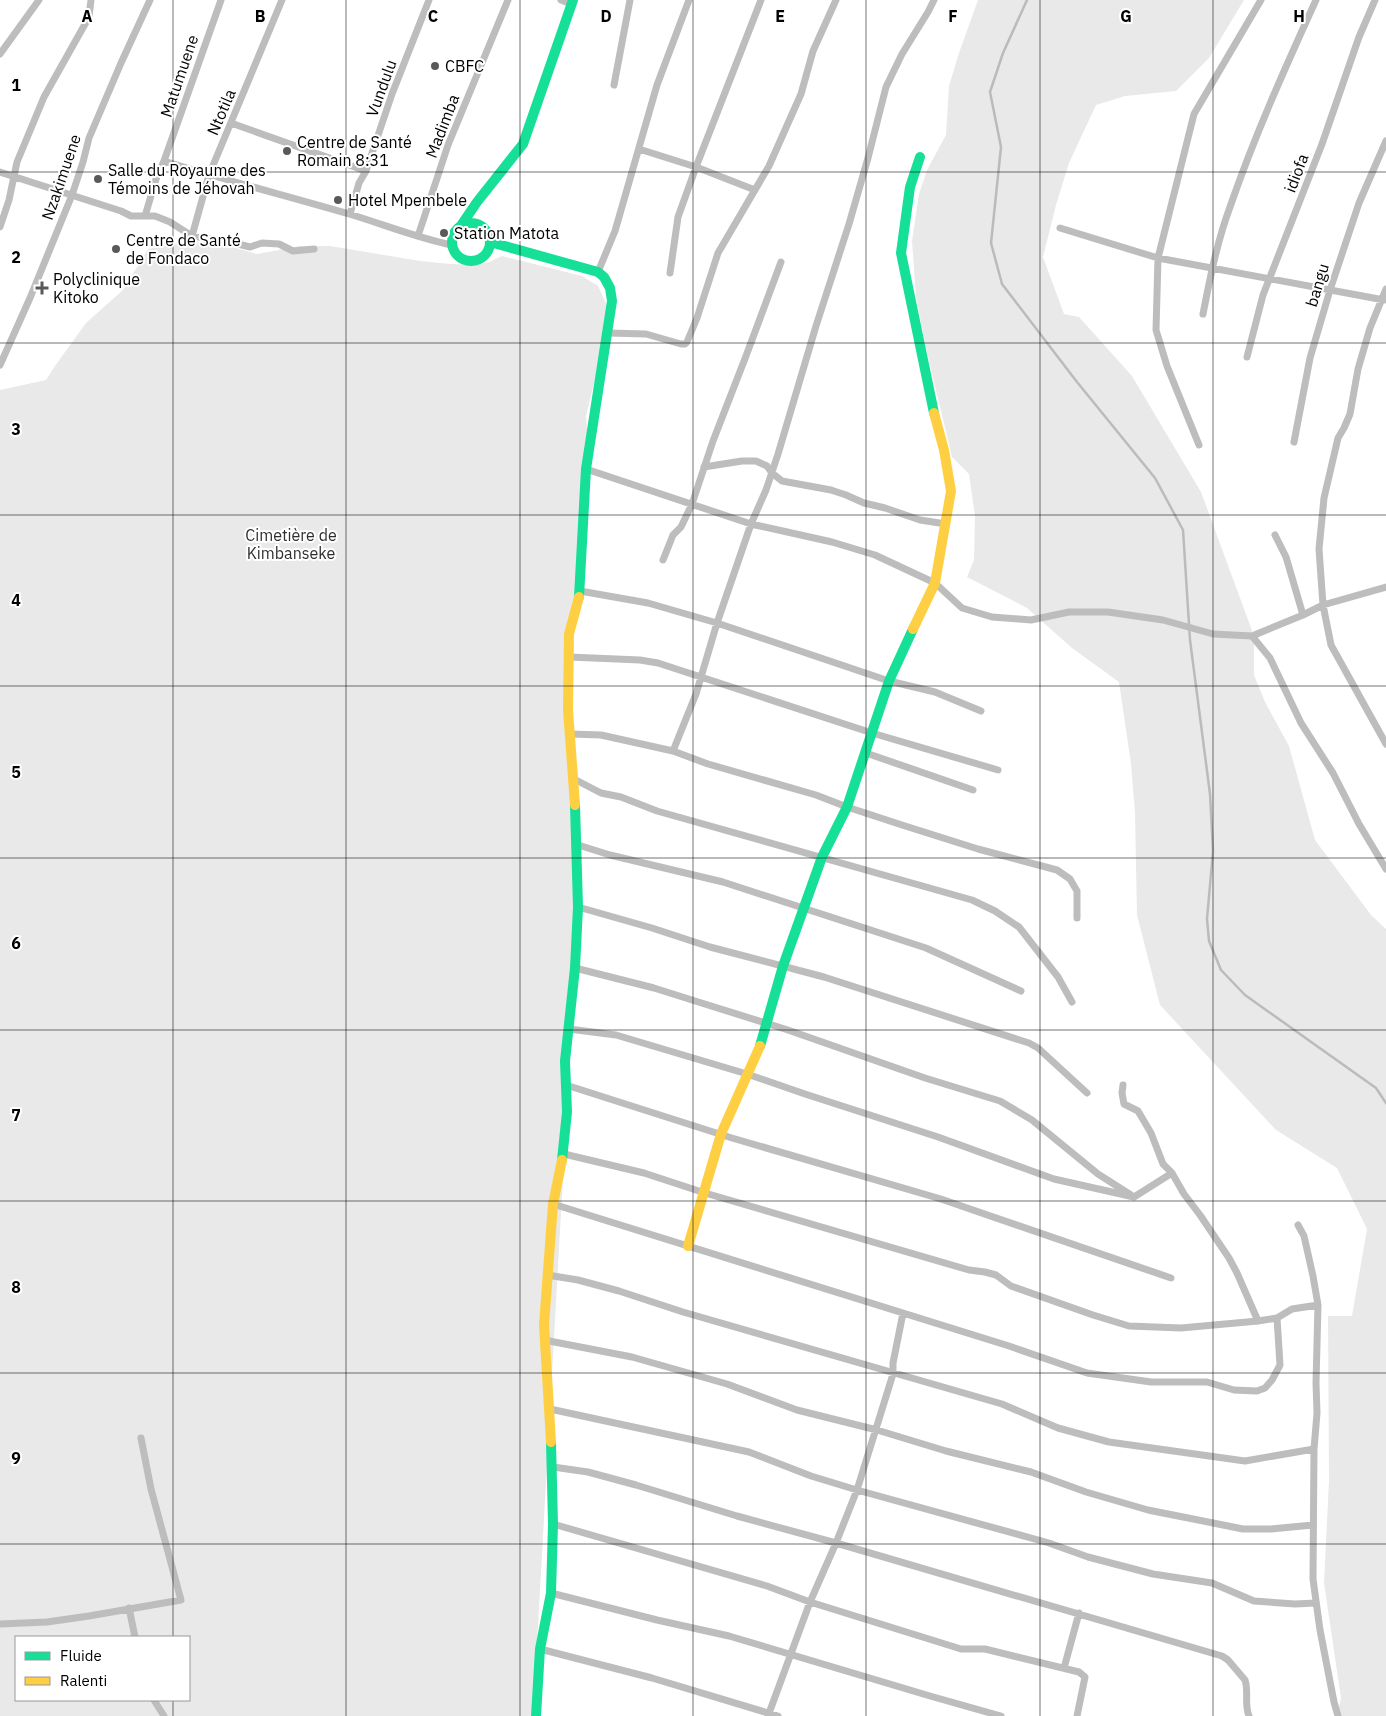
<svg xmlns="http://www.w3.org/2000/svg" width="1386" height="1716" viewBox="0 0 1386 1716" font-family="'IBM Plex Sans',sans-serif">
  <style>
    .green { fill: #e9e9e9; fill-rule: evenodd }
    .lines { fill: none; stroke-linecap: round; stroke-linejoin: round }
    .stream { stroke: #bbb; stroke-width: 2.5 }
    .street { stroke: #bdbdbd; stroke-width: 7 }
    .fast { stroke: #16e098; stroke-width: 10 }
    .slow { stroke: #ffcf43; stroke-width: 10 }
    .grid { fill: none; stroke: #000; stroke-width: 1; stroke-opacity: 0.55 }
    .poi-dot { fill: #595959; stroke: #fff; stroke-width: 2 }
    .labels { text-anchor: middle; dominant-baseline: central; stroke-width: 4; stroke-linejoin: round; paint-order: stroke }
    .poi-label { font-size: 16px; fill: #000; stroke: #fff; text-anchor: start }
    .street-label { font-size: 16px; fill: #000; stroke: #fff }
    .park-label { font-size: 16px; fill: #2e2e2e; stroke: #fff }
    .grid-label { font-size: 16px; text-anchor: middle; font-weight: bold; fill: #000; stroke: #fff; stroke-width: 4; stroke-linejoin: round; paint-order: stroke }
  </style>
  <rect width="100%" height="100%" fill="#fff"/>
  <path class="green" d="M978,0H1244L1209,58L1176,91L1125,96L1096,105L1069,163L1056,205L1043,257L1064,314L1079,317L1132,376L1201,492L1254,636V675L1265,702L1289,746L1315,840L1371,915L1386,929V1716H1337L1341,1698L1324,1583L1329,1481L1328,1316H1352L1367,1229L1337,1168L1276,1130L1160,1005L1137,915L1135,813L1131,764L1119,682L1072,648L1027,608L967,577L974,560L975,516L969,474L952,457L926,348L916,297L912,241L919,194L927,170L946,135L949,86L959,53Z
    M189,241L222,244L257,254L300,246H330L420,261L450,264L478,265L489,262L502,256L582,276L598,286L611,314L586,416L589,458L580,591L569,634L578,907L533,1716H0V390L46,380L55,366L86,323L123,290L148,249ZM16,1637H189V1700H16Z"/>
  <g class="lines">
    <path class="stream" d="M1027,0L1003,53L990,92L1001,147L991,243L1002,284L1077,382L1155,478L1183,530L1190,640L1210,794L1213,851L1207,919L1209,941L1221,970L1245,995L1376,1088L1386,1103"/>
    <path class="street" d="M561,0L571,4
      M0,54L39,0
      M614,85L630,0
      M231,123L366,171
      M639,149L696,167L755,190
      M164,161L221,0
      M0,172L121,211L131,216H155L170,222L192,236L234,243L250,247L262,243L279,244L293,251L314,249
      M350,214L359,183L366,171L392,94L429,0
      M145,216L156,179L164,161C225,180 287,196 349,214C383,224 417,238 452,245
      M0,227L9,200L17,162L44,97L89,17L91,0
      M1060,228L1158,258L1384,300
      M192,236L209,175L282,0
      M418,236L448,145L508,0
      M598,272L615,231L657,85L689,0
      M670,273L678,217L696,167L761,0
      M1386,289L1370,328L1358,369L1350,414L1344,428L1338,438L1324,498L1319,549L1323,605L1331,645L1386,744
      M1203,314C1210,278 1217,242 1230,207C1254,137 1285,68 1316,0
      M608,333L646,334L681,344H685L687,342L697,318L718,253L769,166L801,94L813,51L836,0
      M1247,357L1263,295L1322,144L1359,37L1375,0
      M0,365L30,298L72,195L83,162L89,138L121,63L150,0
      M1294,442L1310,358L1330,290L1359,203L1386,141
      M1199,445L1167,366L1156,330L1158,258L1194,114L1261,0
      M704,467L742,461H756L767,466L772,473L782,481L831,490L846,495L864,503L885,508L920,520L946,524
      M586,469L751,524L832,542L875,555L935,583L962,608L992,617L1031,620L1069,612H1108L1163,620L1213,634L1252,636L1303,615L1323,605L1386,587
      M1275,535L1286,557L1303,615
      M663,560L673,535L681,527L692,504L713,441L746,356L781,262
      M580,591L648,603L717,623L889,681L935,692L981,711
      M1252,636L1270,658L1301,723L1333,773L1359,824L1386,869
      M569,657L640,660L658,663L872,733L998,770
      M570,734L601,735L673,751L708,764L816,795L847,807L902,825L978,849L1057,870L1070,879L1077,891V918
      M673,751L696,694L717,623L751,524L766,490L778,454L816,326L849,224L868,158L886,87L902,54L928,12L934,0
      M866,753L973,790
      M574,779L601,793L621,797L657,811L972,900L995,911L1019,927L1058,977L1072,1002
      M575,844L610,855L723,882L926,948L1021,991
      M578,907L652,928L710,947L824,977L1029,1043L1038,1048L1087,1093
      M575,968L654,988L692,1000L788,1030L925,1078L1000,1101L1032,1120L1098,1174L1131,1195
      M569,1029L616,1035L747,1074L805,1094L938,1137L1054,1179L1134,1197L1172,1173
      M566,1085L732,1138L941,1199L1171,1278
      M1123,1085L1122,1093L1124,1104L1138,1111L1151,1133L1163,1164L1172,1173L1184,1194L1200,1215L1229,1258L1237,1273L1258,1321
      M564,1154L644,1173L705,1193L969,1270L985,1272L996,1275L1011,1286L1093,1315L1129,1326L1181,1328L1258,1321L1277,1318L1292,1309L1318,1305
      M553,1204L1009,1346L1087,1373L1151,1382H1207L1234,1390L1257,1391L1265,1388L1272,1380L1280,1365L1277,1318
      M1298,1225L1304,1236L1313,1276L1318,1305L1316,1383L1317,1413L1314,1449L1313,1579L1320,1630L1334,1702L1338,1716
      M547,1275L578,1280L619,1291L683,1312L1002,1404L1058,1428L1109,1442L1245,1461L1314,1449
      M544,1340L632,1357L727,1384L797,1410L877,1430L946,1451L1031,1472L1086,1492L1148,1510L1243,1529H1271L1313,1525
      M550,1409L749,1452L811,1476L857,1490L1049,1543L1088,1557L1153,1574L1212,1583L1254,1601L1295,1604L1316,1603
      M553,1467L588,1472L636,1485L737,1516L836,1543L1222,1656L1228,1660L1245,1680C1249,1691 1244,1704 1249,1716
      M553,1524L767,1586L810,1602L961,1649H985L1079,1672L1085,1677L1077,1716
      M551,1593L657,1620L729,1636L930,1696L1001,1716
      M129,1608L135,1637
      M0,1624L47,1622L89,1616L181,1600L151,1489L141,1438
      M540,1649L652,1678L778,1716
      M1064,1668L1079,1613
      M154,1700L164,1716
      M768,1716L810,1602L836,1543L857,1490L893,1374V1363L903,1313"/>
    <path class="fast" d="M920,157L910,187L901,253L934,413
      M452 242a19 19 0 1 1 38 0a19 19 0 1 1-38 0Z
      M460,227L477,202L523,144L573,0
      M490,242L598,272L604,277L610,288L612,301L586,469L579,597
      M760,1046L783,966L822,857L847,807L889,681L913,629
      M562,1160L567,1112L565,1061L575,968L578,907L575,805
      M536,1716L540,1649L551,1593L553,1524L551,1442"/>
    <path class="slow" d="M913,629L935,583L951,491L944,450L934,413
      M575,805L568,710L569,634L579,597
      M688,1246L721,1134L760,1046
      M551,1442L544,1325L553,1204L562,1160"/>
  </g>
  <path class="grid" d="M173,0V1637M346,0V1716M520,0V1716M693,0V1716M866,0V1716M1040,0V1716M1213,0V1716M0,172H1386M0,343H1386M0,515H1386M0,686H1386M0,858H1386M0,1030H1386M0,1201H1386M0,1373H1386M0,1544H1386M173,1700V1716"/>
  <g class="poi-dot">
    <circle cx="435" cy="66" r="5"/>
    <circle cx="287" cy="151" r="5"/>
    <circle cx="98" cy="179" r="5"/>
    <circle cx="338" cy="200" r="5"/>
    <circle cx="444" cy="233" r="5"/>
    <circle cx="116" cy="249" r="5"/>
    <path d="M39.5 280.5h5v5h5v5h-5v5h-5v-5h-5v-5h5z"/>
  </g>
  <g class="labels">
    <g class="poi-label">
      <text x="445" y="66">CBFC</text>
      <text x="297" y="142">Centre de Santé<tspan x="297" dy="18">Romain 8:31</tspan></text>
      <text x="108" y="170">Salle du Royaume des<tspan x="108" dy="18">Témoins de Jéhovah</tspan></text>
      <text x="348" y="200">Hotel Mpembele</text>
      <text x="454" y="233">Station Matota</text>
      <text x="126" y="240">Centre de Santé<tspan x="126" dy="18">de Fondaco</tspan></text>
      <text x="53" y="279">Polyclinique<tspan x="53" dy="18">Kitoko</tspan></text>
    </g>
    <g class="street-label">
      <text transform="translate(179 76) rotate(-71)">Matumuene</text>
      <text transform="translate(381 88) rotate(-70)">Vundulu</text>
      <text transform="translate(221 112) rotate(-67)">Ntotila</text>
      <text transform="translate(442 126) rotate(-69)">Madimba</text>
      <text transform="translate(1296 173) rotate(-69)">idiofa</text>
      <text transform="translate(61 177) rotate(-71)">Nzakimuene</text>
      <text transform="translate(1317 285) rotate(-73)">bangu</text>
    </g>
    <g class="park-label">
      <text x="291" y="535">Cimetière de<tspan x="291" dy="18">Kimbanseke</tspan></text>
    </g>
  </g>
  <g class="grid-label">
    <text x="87" y="22">A</text>
    <text x="260" y="22">B</text>
    <text x="433" y="22">C</text>
    <text x="606" y="22">D</text>
    <text x="780" y="22">E</text>
    <text x="953" y="22">F</text>
    <text x="1126" y="22">G</text>
    <text x="1299" y="22">H</text>
    <text x="16" y="91">1</text>
    <text x="16" y="263">2</text>
    <text x="16" y="435">3</text>
    <text x="16" y="606">4</text>
    <text x="16" y="778">5</text>
    <text x="16" y="949">6</text>
    <text x="16" y="1121">7</text>
    <text x="16" y="1293">8</text>
    <text x="16" y="1464">9</text>
  </g>
  <rect x="15" y="1636" width="175" height="65" fill="#ffffff" stroke="#999999"/>
  <rect x="25" y="1652" width="25" height="8" fill="#16e098" stroke="#999999"/>
  <text x="60" y="1661" font-size="15" fill="#000000">Fluide</text>
  <rect x="25" y="1677" width="25" height="8" fill="#ffcf43" stroke="#999999"/>
  <text x="60" y="1686" font-size="15" fill="#000000">Ralenti</text>
</svg>
